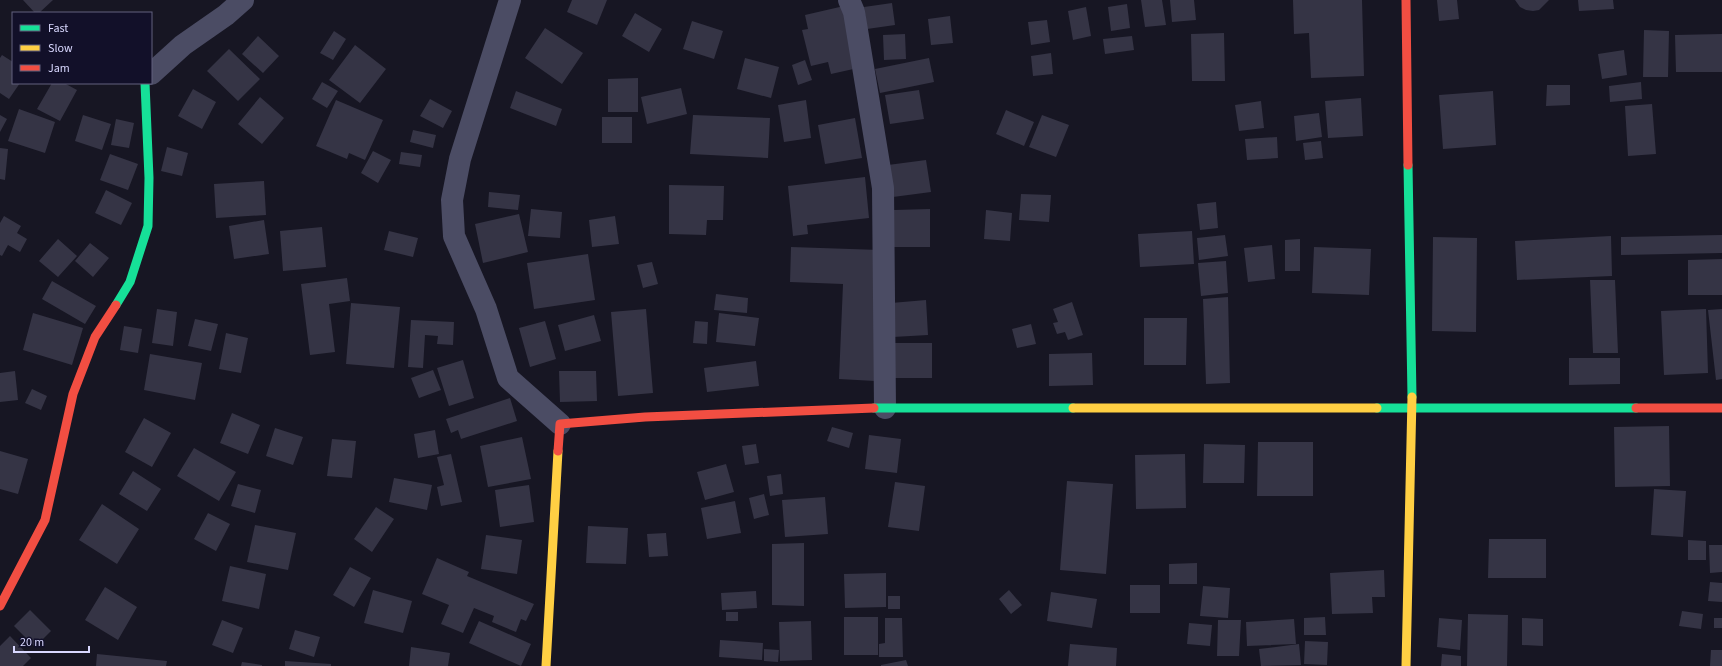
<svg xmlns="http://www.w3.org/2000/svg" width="1722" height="666" viewBox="0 0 1722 666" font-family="'Source Sans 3',sans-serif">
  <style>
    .building { fill: #353445 }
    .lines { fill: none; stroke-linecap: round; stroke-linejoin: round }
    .street { stroke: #4b4c64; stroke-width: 22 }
    .fast { stroke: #16e098; stroke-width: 9 }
    .slow { stroke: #ffcf43; stroke-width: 9 }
    .jam { stroke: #f24e42; stroke-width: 9 }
  </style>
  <rect width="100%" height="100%" fill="#171623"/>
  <path class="building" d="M23,0H53L39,13H35Z
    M572,0H607L597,25L567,12Z
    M1141,0H1162L1166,25L1145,27Z
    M1170,0H1194L1196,20L1172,22Z
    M1293,0H1362L1364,76L1311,78L1309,33L1294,34Z
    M1437,0H1457L1459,19L1439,21Z
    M1515,0H1549L1539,10L1533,11L1526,10L1520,7Z
    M1578,0H1613L1614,9L1579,11Z
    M892,3L895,25L867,29L864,7Z
    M1127,4L1130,28L1111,31L1108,7Z
    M844,6L858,68L831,74L828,62L811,66L802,30L808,29L805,15Z
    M1086,7L1091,36L1073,40L1068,11Z
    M635,13L662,29L649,52L622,36Z
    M950,16L953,43L931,45L928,19Z
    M1047,20L1050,42L1031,45L1028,22Z
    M692,21L723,31L714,59L683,49Z
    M545,28L583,53L562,84L525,58Z
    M1644,30L1669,31L1668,77H1643Z
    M334,31L346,39L333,60L320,53Z
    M1224,33L1225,81H1192L1191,34Z
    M905,34L906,59L884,60L883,35Z
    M1722,34V72H1676L1675,35Z
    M258,36L279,56L263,73L242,54Z
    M1132,36L1134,50L1105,54L1103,39Z
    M355,45L386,69L360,103L329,80Z
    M229,49L260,79L238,101L207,71Z
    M1624,50L1627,75L1602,79L1598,54Z
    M1051,53L1053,74L1033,76L1031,56Z
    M2,55L13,62V83H20L9,99L0,93V58Z
    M745,58L779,67L771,98L737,89Z
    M929,58L934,82L880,93L875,69Z
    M805,60L812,80L798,85L792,65Z
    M638,78V112H608V79Z
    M322,82L338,91L327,108L312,99Z
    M1641,82L1642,99L1610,102L1609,86Z
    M52,83H64L77,90L60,121L37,109Z
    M1547,85H1570V105L1546,106Z
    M681,88L687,114L647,124L641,97Z
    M193,89L216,102L202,129L178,116Z
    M919,90L924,119L890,124L885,95Z
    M516,91L562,109L556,126L510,108Z
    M1493,91L1496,145L1443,149L1439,95Z
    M260,97L284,118L262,144L238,124Z
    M1361,98L1363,136L1328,138L1325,101Z
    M430,99L452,111L443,128L420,116Z
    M336,100L383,120L365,160L349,153L347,159L316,146Z
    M806,100L811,138L784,142L778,105Z
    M1261,101L1264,128L1239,131L1235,105Z
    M1652,104L1656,154L1628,156L1625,106Z
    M19,109L55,122L45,153L8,141Z
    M1006,110L1034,122L1024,146L996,134Z
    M1319,113L1322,137L1296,141L1294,116Z
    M0,115L7,119L0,132Z
    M83,115L111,124L102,150L75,141Z
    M693,115L770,118L768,158L690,154Z
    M1042,115L1069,125L1056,157L1029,147Z
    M602,117H632V143H602Z
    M855,118L862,158L825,164L818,125Z
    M116,119L134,123L129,148L111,145Z
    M413,130L436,135L433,148L410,142Z
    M1277,137L1278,158L1247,160L1245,139Z
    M1321,141L1323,158L1305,160L1303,143Z
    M167,147L188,153L182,176L161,171Z
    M0,148L8,149L5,180L0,179Z
    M373,151L391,160L378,183L361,173Z
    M401,152L422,155L420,167L399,164Z
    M110,154L138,164L128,190L100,180Z
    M926,160L931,192L893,197L888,165Z
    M865,177L869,218L807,225L808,234L793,236L788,186Z
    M264,181L266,215L216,218L214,184Z
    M669,185L724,186L723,220H707L706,235L669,234Z
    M106,190L132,203L121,225L95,213Z
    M489,192L520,195L518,210L488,207Z
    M1021,194L1051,195L1049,222L1019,220Z
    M1216,202L1218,228L1200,230L1197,204Z
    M531,209L562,212L560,238L528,236Z
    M930,209V247H894V210Z
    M986,210L1012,213L1010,241L984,239Z
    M519,214L528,252L483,263L475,224Z
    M4,216L21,226L17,233L27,239L20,252L8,245L2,256L0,255V223Z
    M615,216L619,244L592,247L589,220Z
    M264,220L269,254L234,259L229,226Z
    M322,227L326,267L283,271L280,231Z
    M389,231L418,238L413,257L384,250Z
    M1192,231L1194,264L1140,267L1138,234Z
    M1225,235L1228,256L1199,260L1197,238Z
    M1722,235V253L1621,255V237Z
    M1611,236L1612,276L1517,280L1515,241Z
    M1433,237L1477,238L1476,332L1432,331Z
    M58,239L77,256L58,277L39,261Z
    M1300,239V271H1285V240Z
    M90,243L109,258L93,277L75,261Z
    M1272,245L1275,279L1248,282L1244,248Z
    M791,247L880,250L875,381L839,379L843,284L790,282Z
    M1314,247L1371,249L1369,295L1312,293Z
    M588,254L595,300L534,309L527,263Z
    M1722,259V295H1688V260Z
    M1226,261L1228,293L1201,296L1198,263Z
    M652,262L658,284L643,288L637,265Z
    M347,278L350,301L329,304L335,352L310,355L301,284Z
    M1590,280H1615L1618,353H1593Z
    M52,281L96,306L85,324L42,299Z
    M716,294L748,298L747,313L714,310Z
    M1228,297L1230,383L1206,384L1203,299Z
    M926,300L928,335L893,337L891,303Z
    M1072,302L1083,335L1068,340L1065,332L1057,334L1053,323L1058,322L1053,309Z
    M351,303L400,307L394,368L346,364Z
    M157,309L177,312L173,346L152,343Z
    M646,309L653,393L618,396L611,312Z
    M1706,309L1708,373L1664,375L1661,311Z
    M1722,309V379L1716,380L1708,310Z
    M33,313L83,328L72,365L23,350Z
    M719,313L759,318L755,346L716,342Z
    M594,315L601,341L565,351L558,325Z
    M1144,318H1187L1186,365H1144Z
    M195,319L218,324L211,351L188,346Z
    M411,320L454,322L453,345L437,344L438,336L425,335L423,368L408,367Z
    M545,321L556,359L530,367L519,328Z
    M695,321L708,322L707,344L693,343Z
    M1031,324L1036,344L1017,348L1012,329Z
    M124,326L142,329L138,353L120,350Z
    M226,333L248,338L241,373L219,369Z
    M886,343H932V378H886Z
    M1092,353L1093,385L1049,386V354Z
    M150,354L202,363L195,400L144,390Z
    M1569,358H1620V384L1569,385Z
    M463,360L474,398L449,406L437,368Z
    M756,361L759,386L707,392L704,368Z
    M433,370L441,390L419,398L411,378Z
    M15,371L18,400L0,402V373Z
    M559,371H596L597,401L560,402Z
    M32,389L47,396L41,410L25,403Z
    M510,398L517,421L461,439L458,430L451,433L446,419Z
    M232,413L260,425L248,454L220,443Z
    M144,418L171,433L152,467L125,452Z
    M1669,426L1670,486L1615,487L1614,427Z
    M832,427L853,433L849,448L827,441Z
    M275,428L303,437L293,465L266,456Z
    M435,430L439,454L418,458L414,434Z
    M869,435L901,439L897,473L865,469Z
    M522,437L531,479L488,487L480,446Z
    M332,439L356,441L352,478L327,476Z
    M1258,442H1313V496H1257Z
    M756,444L759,463L745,465L742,446Z
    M1204,444L1245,445L1244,483H1203Z
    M194,448L236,472L219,501L177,476Z
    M0,451L28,459L18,494L0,489Z
    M451,454L462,502L441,506L437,487L444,485L437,457Z
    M1185,454L1186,508L1136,509L1135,455Z
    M726,464L734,492L705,500L697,472Z
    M133,471L161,489L147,511L119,494Z
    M781,474L783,494L770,496L767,476Z
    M394,478L432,485L427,510L389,502Z
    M1067,481L1113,484L1106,574L1060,570Z
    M895,482L925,486L919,531L888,527Z
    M238,484L261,490L255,513L231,506Z
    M529,485L534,522L500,527L495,490Z
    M1654,489L1686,491L1683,537L1651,535Z
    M764,494L769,515L754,519L749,498Z
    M825,497L828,534L785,537L782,500Z
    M735,501L741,533L707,539L701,508Z
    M102,504L139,529L117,564L79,540Z
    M376,507L394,519L372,552L354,539Z
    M208,513L230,524L216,551L194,539Z
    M255,525L296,533L288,570L247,562Z
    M588,526L628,528L626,564L586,563Z
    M666,533L668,556L649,557L647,534Z
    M486,535L522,540L517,574L481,569Z
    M1489,539H1546V578H1488Z
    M1688,540L1706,541V560H1688Z
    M804,543V606L772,605V544Z
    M1709,545H1722V572L1710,573Z
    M437,558L469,572L467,576L534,604L526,621L521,619L516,632L492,622L494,616L474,608L463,633L441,624L449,605L422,594Z
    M1197,563V584H1169V564Z
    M230,566L266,574L259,609L222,601Z
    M350,567L371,578L354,607L333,595Z
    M1384,570L1385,597H1372L1373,613L1332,614L1330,573Z
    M886,573V607L845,608L844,574Z
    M1710,582L1722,583V602L1708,601Z
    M1130,585H1160V613H1130Z
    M1203,586L1230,588L1228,618L1200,616Z
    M105,587L137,607L118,640L85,620Z
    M373,590L412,601L403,633L364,623Z
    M1009,590L1022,605L1011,614L999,599Z
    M756,591L757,608L722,610L721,593Z
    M1051,592L1097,599L1092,628L1047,621Z
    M888,596H900V609H888Z
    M30,610L51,631L35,647L14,626Z
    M1682,611L1703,614L1701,629L1679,626Z
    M726,612H738V621H726Z
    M1468,614L1508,615L1507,666H1467Z
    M844,617H878V655H844Z
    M1325,617L1326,635H1304V618Z
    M885,618H902L903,657H879V644L885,643Z
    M1439,618L1462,620L1460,650L1437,647Z
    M1522,618L1543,619V646L1522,645Z
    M1714,618H1722V628H1714Z
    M1294,619L1296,644L1247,646L1246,622Z
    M222,620L243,628L233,653L212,645Z
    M1218,620H1241L1239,656H1217Z
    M479,621L531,644L521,666L469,643Z
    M811,621L812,660L780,661L779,622Z
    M1189,623L1212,625L1210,646L1187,644Z
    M295,630L320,637L314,657L289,649Z
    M10,636L31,658L23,666H0V646Z
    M720,640L763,643L762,660L719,657Z
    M1305,641L1328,642L1327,665L1304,664Z
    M1070,644L1117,648L1116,666H1068Z
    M1299,644L1301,665L1261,666L1259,649Z
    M411,647L450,653L448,666H409Z
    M764,649L779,650L778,662L764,661Z
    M1711,650H1722V666H1710Z
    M97,654L167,661L166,666H96Z
    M1442,654L1461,656V666H1441Z
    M906,660L908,666H881V665Z
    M285,661L331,664V666H285Z
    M242,662L262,665V666H241Z"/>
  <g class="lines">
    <path class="street" d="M510,0L460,159L452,200L454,236L486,309L508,378L560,424
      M849,0L854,12L883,188L885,408
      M151,74L183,45L226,15L243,0"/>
    <path class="fast" d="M1408,165L1412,397
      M116,305L130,282L148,226L149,178L145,83
      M874,408H1073
      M1377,408H1636"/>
    <path class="slow" d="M1073,408H1377
      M546,666L558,451
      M1406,666L1412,397"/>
    <path class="jam" d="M1406,0L1408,165
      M1636,408H1722
      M558,451L560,424L645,417L874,408
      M0,606L45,520L73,394L95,337L116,305"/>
  </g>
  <rect x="12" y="12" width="140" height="72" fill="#121029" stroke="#62607f"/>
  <rect x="20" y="25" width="20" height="6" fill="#16e098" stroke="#62607f"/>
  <text x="48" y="32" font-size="12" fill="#d9d8ff">Fast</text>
  <rect x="20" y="45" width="20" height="6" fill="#ffcf43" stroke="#62607f"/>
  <text x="48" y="52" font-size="12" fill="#d9d8ff">Slow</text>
  <rect x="20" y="65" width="20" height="6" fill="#f24e42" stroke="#62607f"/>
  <text x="48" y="72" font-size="12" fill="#d9d8ff">Jam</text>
  <path d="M14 646v6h75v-6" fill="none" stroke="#d9d8ff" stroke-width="2"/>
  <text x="20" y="646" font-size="12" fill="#d9d8ff" stroke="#121029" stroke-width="3" paint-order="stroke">20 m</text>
</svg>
